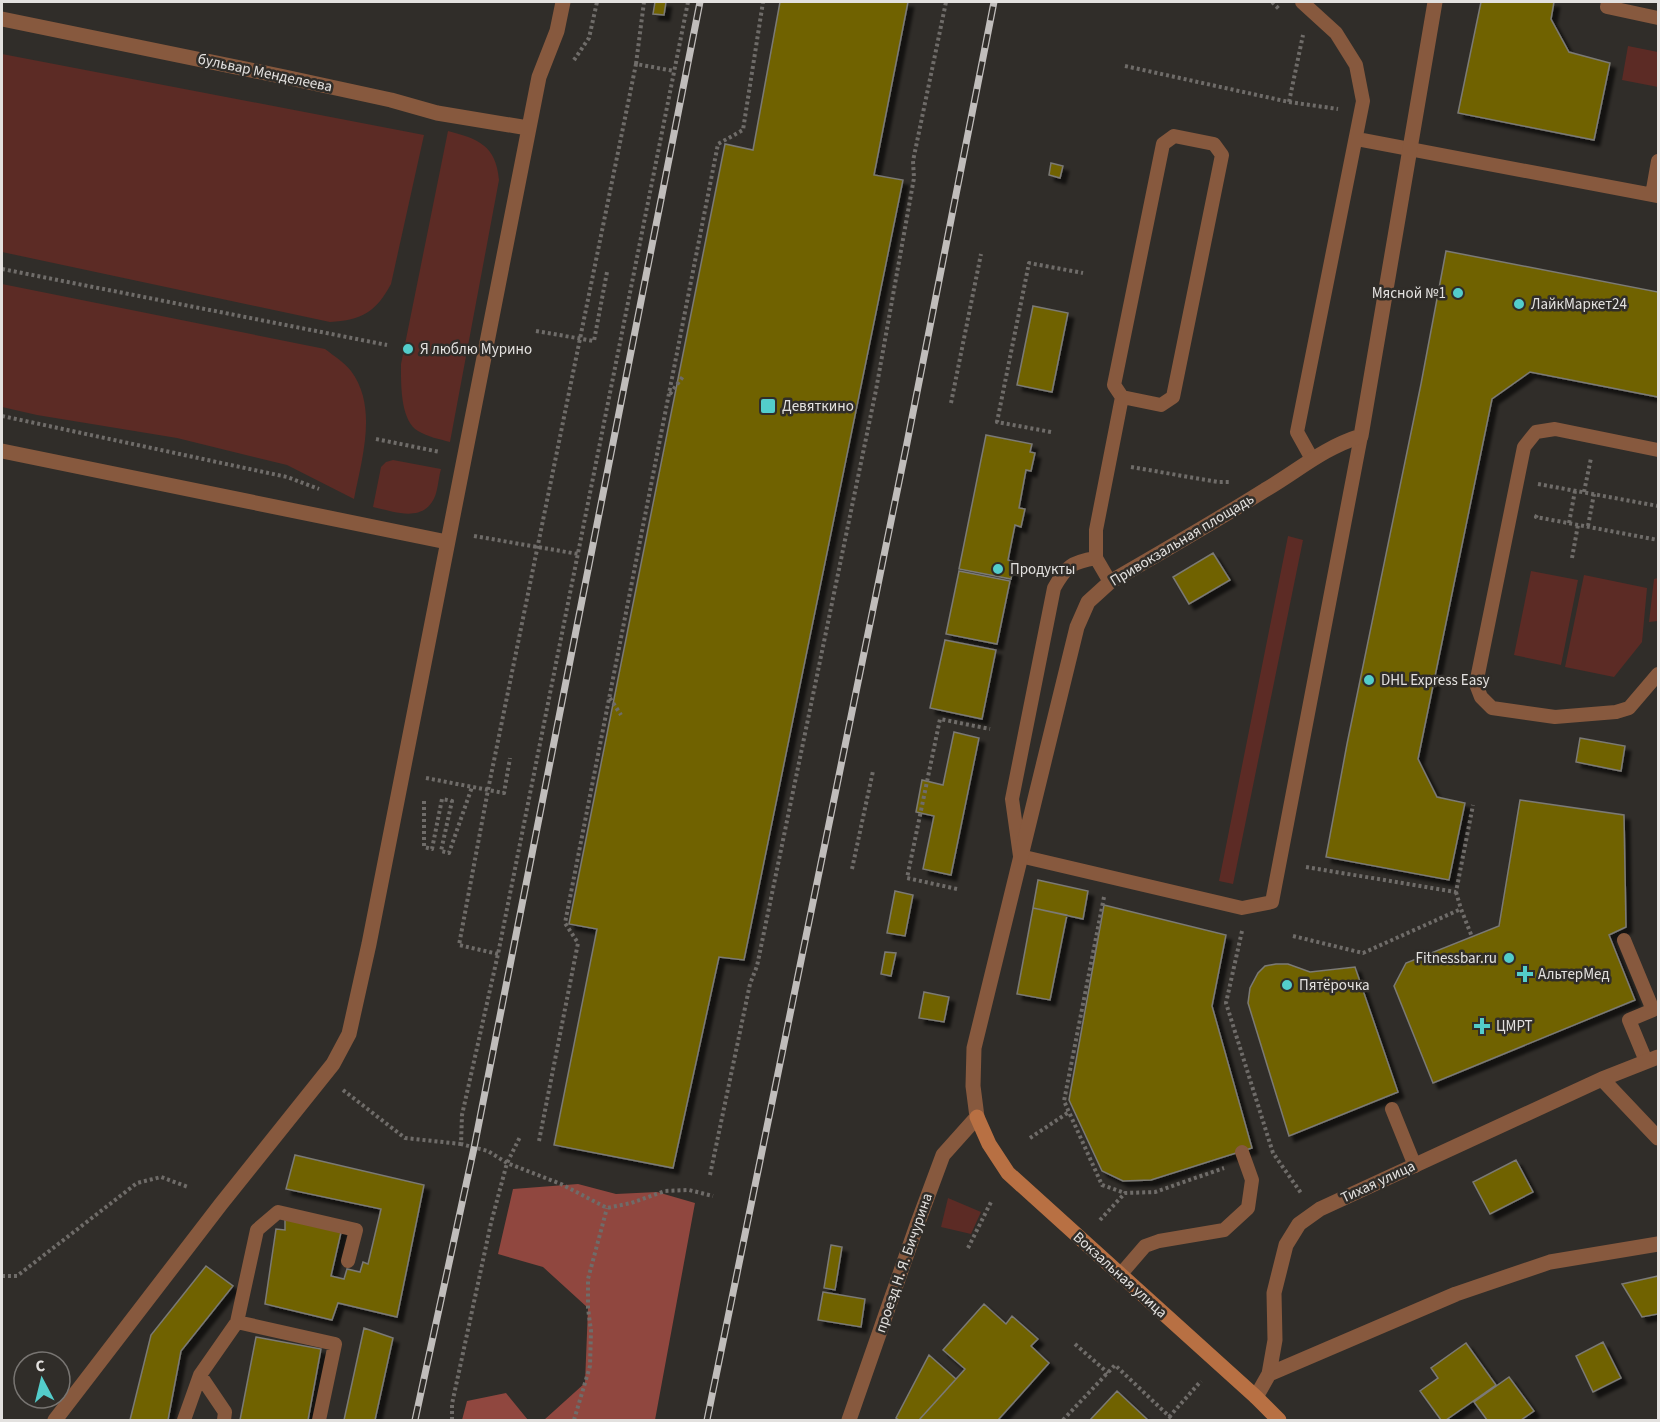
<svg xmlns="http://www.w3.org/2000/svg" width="1660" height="1422" viewBox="0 0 1660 1422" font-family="'Source Sans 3',sans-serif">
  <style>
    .green { fill: #5c2b25 }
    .forest { fill: #90473f }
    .building { fill: #706203; stroke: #7b7a75; stroke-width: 1.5; filter: url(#shadow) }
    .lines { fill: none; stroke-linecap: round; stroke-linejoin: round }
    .path { stroke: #6f6c69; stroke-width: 4; stroke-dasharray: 3 3; stroke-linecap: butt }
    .lane { stroke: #87593e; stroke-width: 14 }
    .street { stroke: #87593e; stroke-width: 15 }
    .secondary { stroke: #b87043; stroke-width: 15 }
    .rail-casing { stroke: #c0bdbb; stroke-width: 7 }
    .rail { stroke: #302d29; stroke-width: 4.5; stroke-dasharray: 14; stroke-linecap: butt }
    .poi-dot { fill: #53cdcb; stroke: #302d29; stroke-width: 2 }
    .labels { text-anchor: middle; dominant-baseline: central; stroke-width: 5; stroke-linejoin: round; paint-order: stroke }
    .street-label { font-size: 15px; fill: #e3e1df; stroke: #302d29 }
    .poi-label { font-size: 15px; fill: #e3e1df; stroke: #302d29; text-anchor: start }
  </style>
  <defs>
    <filter id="shadow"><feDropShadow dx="5.5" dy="5.5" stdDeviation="1.5" flood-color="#0009"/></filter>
  </defs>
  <rect width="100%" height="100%" fill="#302d29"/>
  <path class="green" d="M1628,46L1658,52V87L1622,80Z
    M2,54L424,135L391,284C376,312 362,320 330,322L2,252Z
    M448,131C478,139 496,145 499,180L450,442C439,439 428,437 418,431C400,420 401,383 401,364Z
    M2,284L325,349C334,356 344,362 351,371C378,407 362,458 354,499L287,465L177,438L37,415L2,407Z
    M393,460L441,469C438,479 438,494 432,502C419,522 392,511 373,507L381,467L386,462Z
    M1288,536L1303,540L1233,884L1219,881Z
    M1531,571L1578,580L1561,665L1514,655Z
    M1584,575L1647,588L1642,642L1614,677L1565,667Z
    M1658,578V621L1649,622L1654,579Z
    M948,1198L981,1212L971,1234L941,1227Z"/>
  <path class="forest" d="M578,1184L616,1194L657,1192L695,1203L655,1420H544L585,1383L588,1308L543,1267L498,1254L513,1189Z
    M506,1393L528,1420H462L467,1401Z"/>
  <path class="building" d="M655,2H666L664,15L653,14Z
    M780,2H908L874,175L903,180L744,960L719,957L673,1168L554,1145L597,929L569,924L725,144L753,150Z
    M1481,2H1554L1551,19L1569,52L1610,63L1594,140L1458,113Z
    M1051,163L1063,166L1060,178L1049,175Z
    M1446,251L1658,292V397L1530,372L1492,399L1418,759L1437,797L1465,803L1449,880L1326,857L1347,744L1421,384Z
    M1033,306L1068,313L1052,392L1017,385Z
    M986,435L1032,444L1030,452L1035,453L1031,471L1026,470L1019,508L1025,509L1021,527L1015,525L1008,560L1014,562L1011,579L959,569Z
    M1213,553L1230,580L1189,604L1173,577Z
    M959,571L1010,581L997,644L946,634Z
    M945,640L996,650L982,719L930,708Z
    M954,732L979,738L951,875L923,869L934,816L916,812L922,780L943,785Z
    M1580,738L1625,746L1621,771L1576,762Z
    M1520,800L1624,815L1626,927L1609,935L1635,1000L1433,1083L1394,986L1406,963L1499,926Z
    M1038,880L1088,891L1083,919L1033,908Z
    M895,891L913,895L905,936L887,933Z
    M1104,905L1226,935L1212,1006L1252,1148L1151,1180L1123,1181L1102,1171L1069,1100Z
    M1033,908L1067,915L1050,1000L1017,994Z
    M885,952L896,953L891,976L881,974Z
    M1276,964H1288L1310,972L1355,967L1398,1092L1289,1136L1248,1003L1250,988L1258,973L1265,966Z
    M924,992L949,997L944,1022L919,1018Z
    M295,1155L424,1185L397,1317L338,1303L332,1320L265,1304L276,1229L285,1230V1218L342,1228L331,1276L344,1279L347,1269L360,1272L363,1262L368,1264L381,1209L286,1189Z
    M1516,1160L1533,1192L1490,1214L1473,1182Z
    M831,1245L842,1247L835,1290L824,1288Z
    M206,1266L233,1286L181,1351L168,1420H130L151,1335Z
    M1658,1276V1314L1642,1317L1622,1284Z
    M823,1292L865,1299L861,1327L818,1320Z
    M984,1304L1006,1324L1012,1316L1038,1339L1031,1346L1049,1363L998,1420H919L965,1369L943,1350Z
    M364,1328L393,1338L375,1420H344Z
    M256,1337L321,1349L308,1420H240Z
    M1603,1342L1621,1378L1593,1392L1576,1356Z
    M1466,1343L1496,1385L1446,1420H1441L1420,1391L1438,1378L1431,1368Z
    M929,1355L956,1379L919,1420H899L896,1418Z
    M1509,1377L1534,1411L1521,1420H1487L1474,1402Z
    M1117,1391L1148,1420H1090Z"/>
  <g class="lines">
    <path class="path" d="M688,2L498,954L462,1115L461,1144L488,1151L507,1163L561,1184L607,1208L631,1203L665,1191L689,1190L713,1196
      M1272,2L1280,10
      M574,60L589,38L597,2
      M636,64L644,2
      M1125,66L1289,102L1303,35
      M1289,102L1338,109
      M2,269L387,345
      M536,331L594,341L607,272
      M670,394L684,375
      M951,403L981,254
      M2,416L287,477L319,489
      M1051,432L997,422L1029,263L1083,273
      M376,439L440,452
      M1131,467L1218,482H1230
      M1538,484L1658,506
      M1584,492L1591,458
      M1537,515L1536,517L1658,540
      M1569,523L1575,491
      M1588,526L1594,494
      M474,536L578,554
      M1572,558L1578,525
      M610,698L621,715
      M426,778L504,793L510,758
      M424,801V847L432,849L442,799L452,801L441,851L449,853L472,787
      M1306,867L1456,892L1473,805
      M852,869L873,771
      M957,889L907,878L940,719L990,729
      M1456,892L1461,909
      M1104,897L1064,1101L1102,1185L1125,1193
      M1242,931L1226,1003L1273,1153L1301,1193
      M1293,936L1363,953L1461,909L1472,937
      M498,954L459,945L488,790L636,64L674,71
      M343,1090L405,1138L461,1144
      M1030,1138L1069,1112
      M539,1141L578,943L565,923L718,144L743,130L763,2
      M710,1175L750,984L757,966L876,390L914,178L913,161L946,2
      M1100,1220L1125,1193L1155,1192L1224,1168
      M968,1248L992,1200
      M2,1276H17L137,1183L161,1177L188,1187
      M1075,1344L1108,1373
      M1169,1417L1201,1381
      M452,1420V1404L491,1223L507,1163L520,1137
      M574,1420L590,1366L591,1331L588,1308V1279L607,1208
      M1063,1420L1115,1365L1173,1420"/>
    <path class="lane" d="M1302,2L1336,33L1356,65L1363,101L1297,432L1312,459
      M1608,2L1607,7L1658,18
      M1174,136L1214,144L1222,155L1173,397L1161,405L1122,397L1114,385L1163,144Z
      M1357,139L1658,196
      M1652,195L1658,161
      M1658,450L1555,429L1536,432L1524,447L1476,684L1481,697L1492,708L1555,717L1616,712L1629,708L1658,674
      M1096,558C1072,562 1066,566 1054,588L1012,799L1020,856L1242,908L1272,902L1361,436
      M1110,582L1096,558V530L1122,397
      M1624,940L1653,1010L1629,1020L1646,1061
      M1392,1109L1415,1166
      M1120,1275L1145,1246L1159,1241L1224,1230L1248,1208L1252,1180L1242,1152
      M237,1322L335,1344L319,1420
      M200,1375L225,1412L224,1420
      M184,1420L200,1375L237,1322L257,1230L278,1212L356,1230L348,1261"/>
    <path class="street" d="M2,19L285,77L391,100L437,113L528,128
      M2,451L447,542
      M1602,1079L1658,1138
      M1269,1374L1456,1294L1550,1262L1658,1244
      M1256,1397L1269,1374L1275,1340L1274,1293L1286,1245L1299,1224L1320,1209L1602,1079L1658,1057
      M55,1420L221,1204L333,1064L349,1034L369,944L539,77L557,31L563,2
      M849,1420L917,1225L943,1155L977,1117L973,1086L974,1048L1077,627L1088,602L1110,582C1162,552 1214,522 1265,490C1299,470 1323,448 1361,436L1435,2"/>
    <path class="secondary" d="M977,1117L989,1144L1008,1173L1256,1397L1279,1420"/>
    <g class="rail-casing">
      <path id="rail" d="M415,1420L474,1148L700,2
        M707,1420L907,443L994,2"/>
    </g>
    <use href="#rail" class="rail"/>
  </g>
  <g class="poi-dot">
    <circle cx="1458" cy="293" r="6"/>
    <circle cx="1519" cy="304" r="6"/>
    <circle cx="408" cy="349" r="6"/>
    <rect x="760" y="398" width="16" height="16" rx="3"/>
    <circle cx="998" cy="569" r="6"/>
    <circle cx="1369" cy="680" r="6"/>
    <circle cx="1509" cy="958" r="6"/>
    <path d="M1522 965h6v6h6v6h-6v6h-6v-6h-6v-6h6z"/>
    <circle cx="1287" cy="985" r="6"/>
    <path d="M1479 1017h6v6h6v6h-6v6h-6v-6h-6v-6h6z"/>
  </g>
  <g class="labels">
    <g class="street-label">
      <text transform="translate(265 73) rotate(12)">бульвар Менделеева</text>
      <text transform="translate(1182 540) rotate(-31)">Привокзальная площадь</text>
      <text transform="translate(1378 1182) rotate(-25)">Тихая улица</text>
      <text transform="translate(904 1263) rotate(-71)">проезд Н. Я. Бичурина</text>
      <text transform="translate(1120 1275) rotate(42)">Вокзальная улица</text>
    </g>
    <g class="poi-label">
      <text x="1446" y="293" text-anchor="end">Мясной №1</text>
      <text x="1531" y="304">ЛайкМаркет24</text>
      <text x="420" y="349">Я люблю Мурино</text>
      <text x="782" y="406">Девяткино</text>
      <text x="1010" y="569">Продукты</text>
      <text x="1381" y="680">DHL Express Easy</text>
      <text x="1497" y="958" text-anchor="end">Fitnessbar.ru</text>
      <text x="1538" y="974">АльтерМед</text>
      <text x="1299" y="985">Пятёрочка</text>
      <text x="1496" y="1026">ЦМРТ</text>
    </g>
  </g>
  <rect width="1660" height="1422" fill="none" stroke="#e3e1df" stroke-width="6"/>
  <g transform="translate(42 1380) rotate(353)"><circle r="28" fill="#302d29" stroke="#787572" stroke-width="1.5"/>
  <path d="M0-4.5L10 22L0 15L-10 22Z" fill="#53cdcb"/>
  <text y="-9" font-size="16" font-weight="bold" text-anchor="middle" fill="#e3e1df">С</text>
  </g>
</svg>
